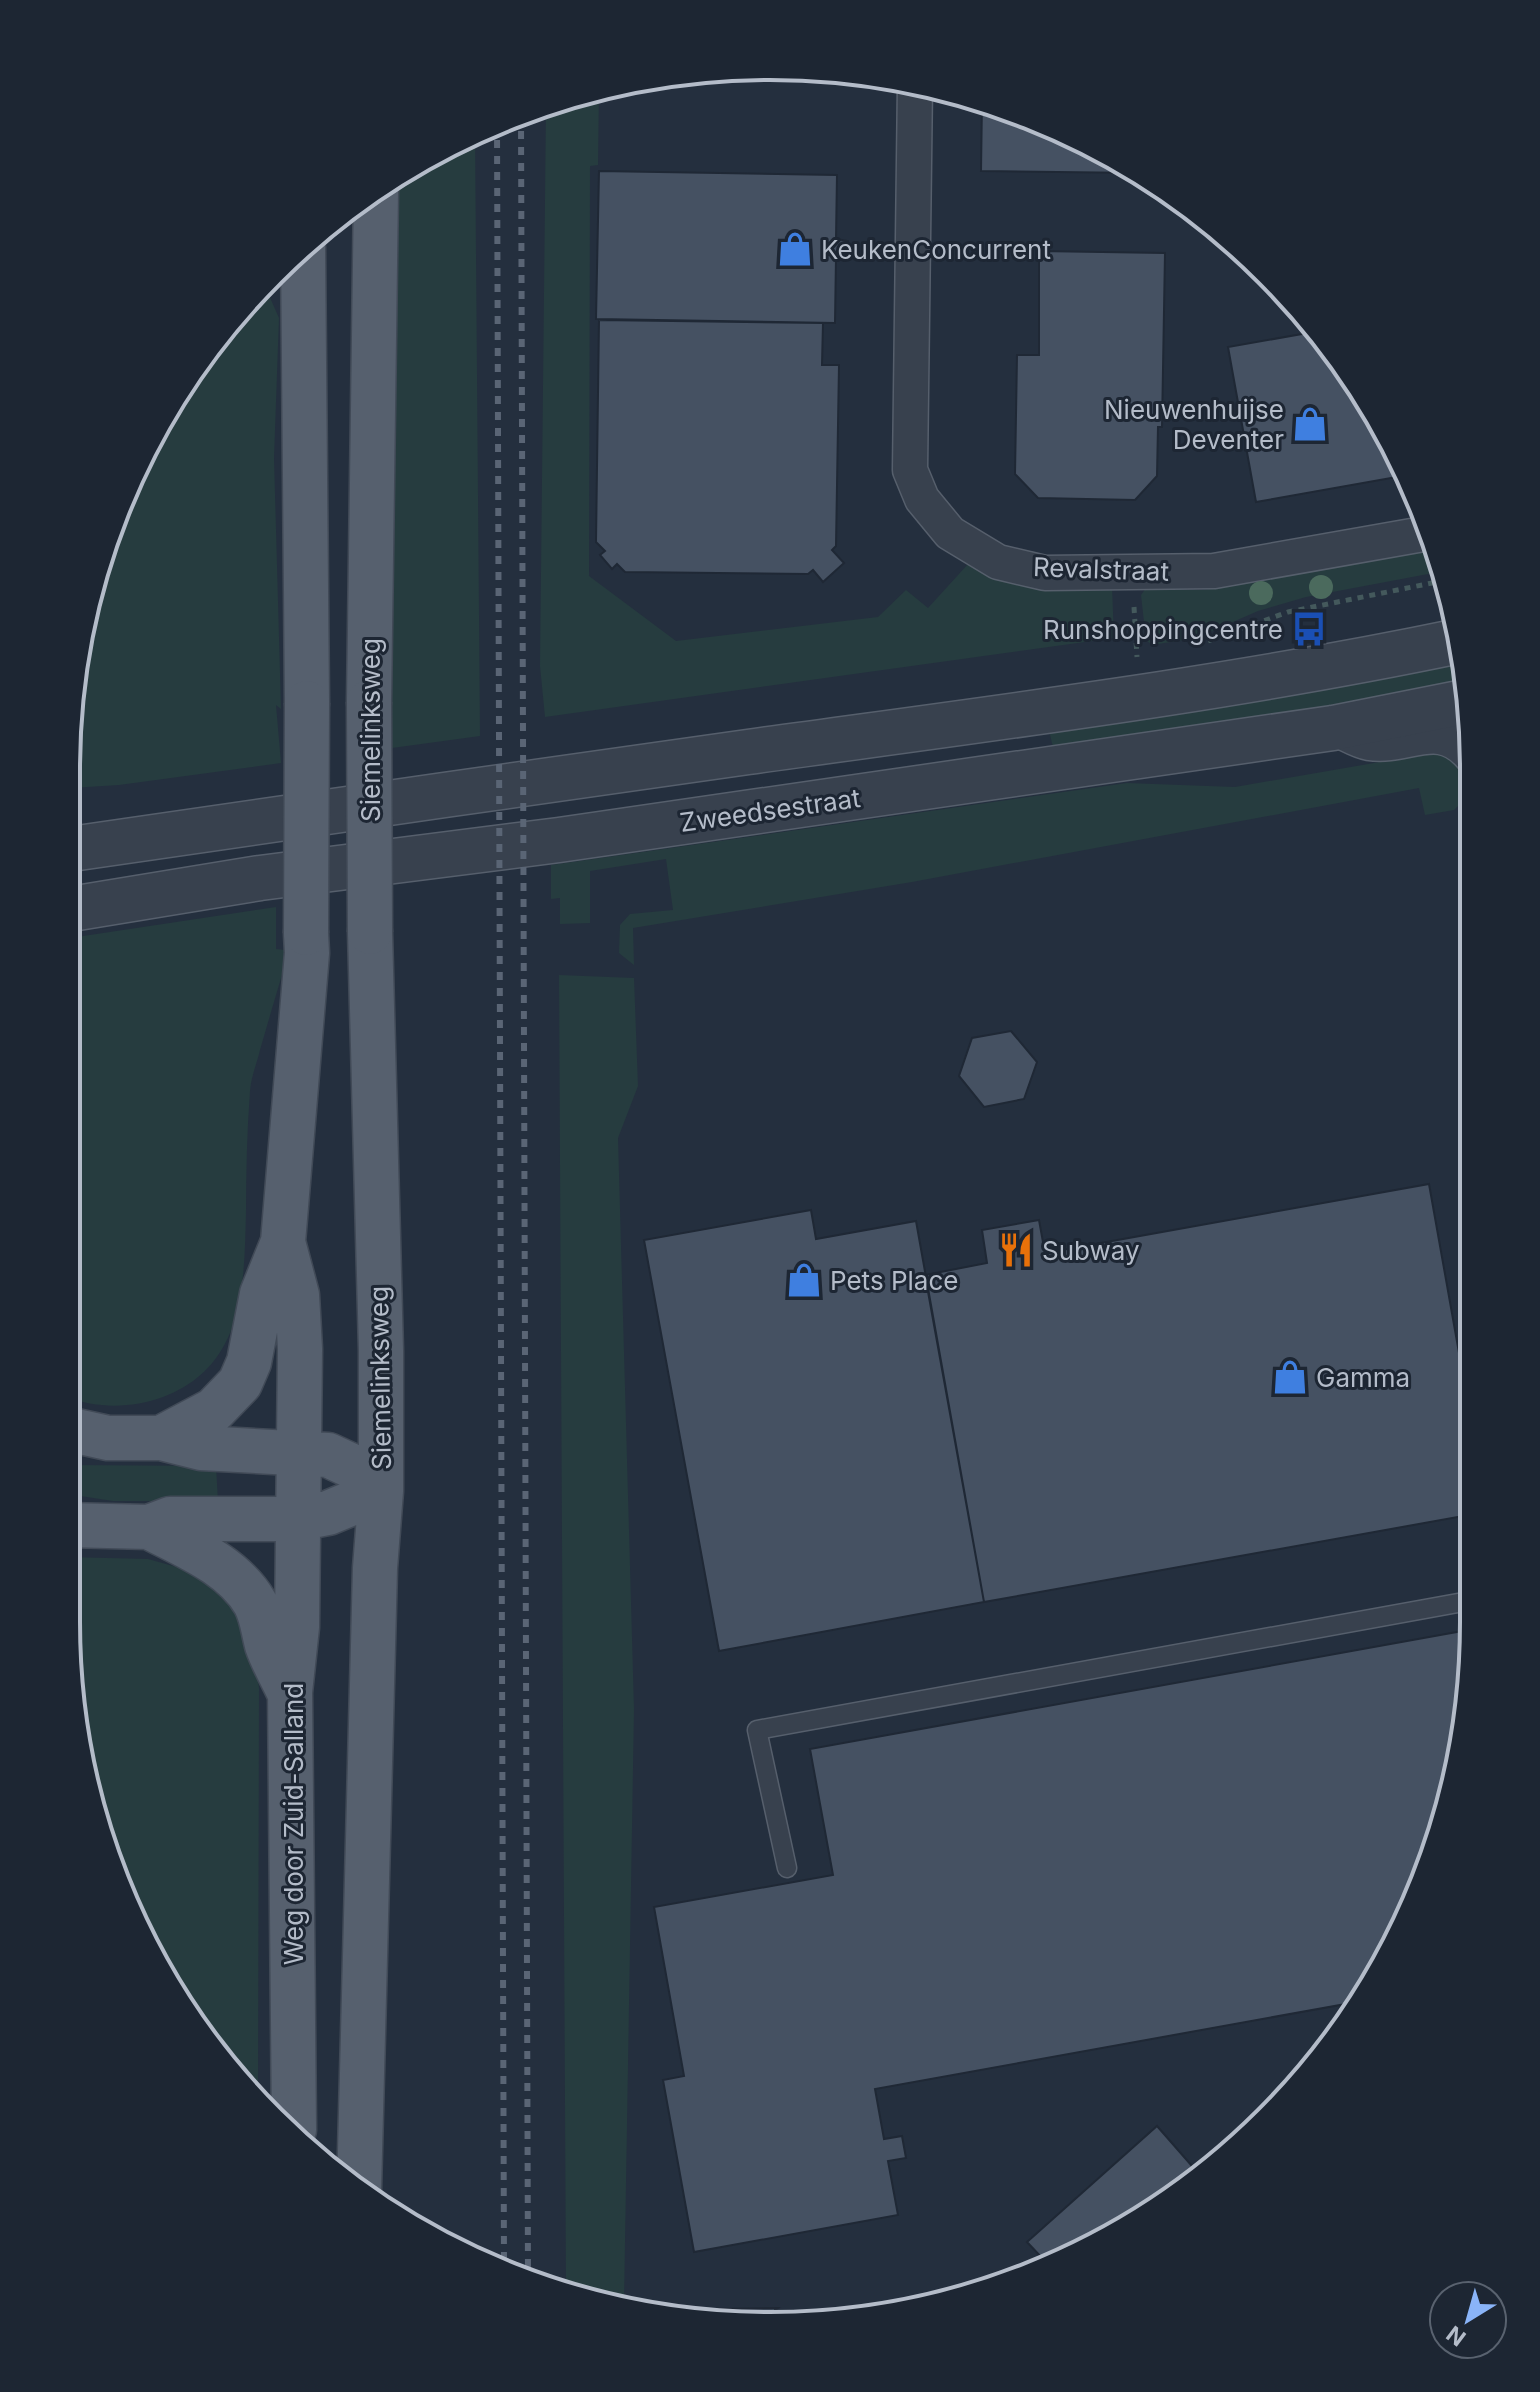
<svg xmlns="http://www.w3.org/2000/svg" width="1540" height="2392" viewBox="0 0 1540 2392" font-family="Inter,sans-serif">
  <style>
    .green { fill: #263c3f }
    .building { fill: #455162; stroke: #1f2835; stroke-width: 2 }
    .lines { fill: none; stroke-linecap: round; stroke-linejoin: round }
    .service-casing { stroke: #565f6c; stroke-width: 21 }
    .minor-casing { stroke: #565f6c; stroke-width: 37 }
    .tertiary-casing { stroke: #565f6c; stroke-width: 47 }
    .primary-casing { stroke: #414a57; stroke-width: 47 }
    .path { stroke: #44595c; stroke-width: 5; stroke-dasharray: 6 6; stroke-linecap: butt }
    .service { stroke: #38414e; stroke-width: 18 }
    .minor { stroke: #38414e; stroke-width: 34 }
    .tertiary { stroke: #38414e; stroke-width: 44 }
    .primary { stroke: #56606e; stroke-width: 44 }
    .rail { stroke: #5a6575; stroke-width: 6; stroke-dasharray: 8 8; stroke-linecap: butt }
    .primary-bridge-casing { stroke: #414a57; stroke-width: 47; stroke-linecap: butt }
    .primary-bridge { stroke: #56606e; stroke-width: 44 }
    .tree { fill: #4b6a5d }
    .labels { text-anchor: middle; dominant-baseline: central; stroke-width: 6; stroke-linejoin: round; paint-order: stroke }
    .poi-label { font-size: 26px; fill: #b4bcc9; stroke: #1d2633; text-anchor: start }
    .street-label { font-size: 26px; fill: #b4bcc9; stroke: #1d2633 }
    .rim { fill: none; stroke: #b4bcc9; stroke-width: 4 }
  </style>
  <rect width="100%" height="100%" fill="#242f3e"/>
  <path class="green" d="M599,88L598,165L590,166L589,576L676,641L878,617L906,590L928,608L969,563L1112,586L1114,638L545,717L540,666L546,106Z
    M475,132L480,736L392,748L393,312L396,177L458,139Z
    M264,284L279,318L274,458L281,709L276,705L281,763L119,785L71,788L72,678L138,459L240,306Z
    M1436,550L1444,571L1306,597L1258,611L1196,638L1152,645L1146,640L1141,595L1146,588L1203,590Z
    M1462,662L1466,686L1054,752L1049,730Z
    M1432,753L1454,756L1466,782L1467,797L1454,810L1425,815L1419,788L912,882L633,928L634,965L619,953L620,925L630,914L673,910L666,859L590,871V923L560,924V898L551,899V865L1127,783L1235,787Z
    M276,907V949L285,950L284,968C276,995 268,1022 260,1050C257,1063 251,1077 250,1091C247,1131 246,1172 246,1212C244,1286 245,1366 163,1397C133,1408 97,1409 67,1397L70,938Z
    M559,975L634,978L638,1086L618,1138L634,1709L624,2302L566,2292Z
    M67,1465L216,1466L218,1501H113L67,1494Z
    M66,1557L148,1559L198,1573L243,1617L257,1669L259,1689L258,2091L227,2058L226,2053H222L185,2013L103,1848L66,1622Z"/>
  <path class="building" d="M982,100L996,103L1122,160L1139,173L981,171Z
    M599,171L837,175L836,239L848,241L847,258L836,257L835,323L596,319Z
    M1039,251L1165,253L1162,427H1158L1157,476L1135,500L1038,498L1015,474L1017,355H1039Z
    M599,320L823,323L822,365H839L836,546L832,550L844,563L823,582L813,570L808,574L625,572L617,564L612,569L600,555L605,551L596,542Z
    M1319,331L1328,341L1402,459L1408,475L1256,502L1228,347Z
    M1011,1031L1037,1062L1024,1099L984,1107L959,1076L972,1038Z
    M1429,1184L1469,1409V1515L984,1602L925,1275L987,1263L982,1230L1039,1220L1045,1253Z
    M811,1210L816,1239L916,1221L984,1602L719,1651L644,1240Z
    M1468,1630V1713L1420,1892L1351,2003L875,2089L884,2139L902,2136L906,2158L888,2161L898,2215L694,2252L663,2080L684,2076L654,1907L833,1875L810,1749Z
    M1157,2126L1199,2174L1161,2208L1044,2260L1027,2242Z
    M778,2308L775,2310V2314L832,2313V2318L770,2326L703,2315H716L712,2309Z"/>
  <g class="lines">
    <g class="service-casing">
      <path id="service" d="M787,1868L757,1730L1469,1601"/>
    </g>
    <g class="minor-casing">
      <path id="minor" d="M915,84L910,470L922,499L950,533L998,562L1045,573L1214,571L1429,533
        M1333,728C1344,732 1357,741 1369,743C1409,749 1438,717 1472,757"/>
    </g>
    <g class="tertiary-casing">
      <path id="tertiary" d="M71,849C297,817 522,783 748,752C986,719 1224,690 1459,641
        M71,909L260,878L559,840L1333,728L1469,701"/>
    </g>
    <g class="primary-casing">
      <path id="primary" d="M303,247L307,703
        M369,702L376,190
        M67,1429L108,1438H161L201,1448L328,1455L356,1468L381,1491
        M161,1438L214,1410L240,1383L249,1362L262,1294L283,1242
        M67,1525L149,1527L170,1519H297L328,1513L381,1491
        M149,1527C185,1546 233,1565 255,1603C262,1616 263,1630 267,1645C272,1660 281,1675 288,1690
        M294,2130L290,1692L297,1627L300,1349L297,1295L283,1242L307,953L306,933
        M359,2190L375,1568L381,1491V1351L370,932"/>
    </g>
    <path class="path" d="M1134,607L1137,657
      M1208,641L1288,612L1447,580"/>
    <use href="#service" class="service"/>
    <use href="#minor" class="minor"/>
    <use href="#tertiary" class="tertiary"/>
    <use href="#primary" class="primary"/>
    <path class="rail" d="M521,115L528,2280
      M497,124L504,2267"/>
    <g class="primary-bridge-casing">
      <path id="primary-bridge" d="M369,702L370,932
        M306,933L307,703"/>
    </g>
    <use href="#primary-bridge" class="primary-bridge"/>
  </g>
  <g class="tree">
    <circle cx="1321" cy="587" r="12"/>
    <circle cx="1261" cy="593" r="12"/>
  </g>
  <defs>
    <g id="shop-bare" transform="scale(2.76)"><path d="M-5-2.5h2.3a2.7 3.5 0 0 1 5.4 0H5L5.5 6h-11ZM-1.5-2.5h3a1.5 2.3 0 0 0-3 0Z" fill="#3f7fe0" stroke="#1d2633" stroke-width="2.5" paint-order="stroke"/></g>
    <g id="bus-bare" transform="scale(2.76)"><path d="M-5-6H5V4H4V6H2V4H-2V6H-4V4H-5ZM-3.5-4V0h7V-4ZM-3.5 1.2v1.5H-2V1.2ZM2 1.2v1.5H3.5V1.2Z" fill="#1a4fb4" stroke="#1d2633" stroke-width="2.5" paint-order="stroke"/></g>
    <g id="restaurant-bare" transform="scale(2.76)"><path d="M-5-6h1v4h1v-4h1v4h1v-4h1v5L-1.5 .5V6h-2V.5L-5-1ZM5-6V6H3V1.5H1.5Q1.5-4 5-6Z" fill="#e8710a" stroke="#1d2633" stroke-width="2.5" paint-order="stroke"/></g>
  </defs>
  <g fill-rule="evenodd">
    <use href="#shop-bare" x="795" y="249"/>
    <use href="#shop-bare" x="1310" y="424"/>
    <use href="#bus-bare" x="1309" y="629"/>
    <use href="#restaurant-bare" x="1016" y="1250"/>
    <use href="#shop-bare" x="804" y="1280"/>
    <use href="#shop-bare" x="1290" y="1377"/>
  </g>
  <g class="labels">
    <g class="poi-label">
      <text x="821" y="249">KeukenConcurrent</text>
      <text x="1284" y="409" text-anchor="end">Nieuwenhuijse<tspan x="1284" dy="30">Deventer</tspan></text>
      <text x="1283" y="629" text-anchor="end">Runshoppingcentre</text>
      <text x="1042" y="1250">Subway</text>
      <text x="830" y="1280">Pets Place</text>
      <text x="1316" y="1377">Gamma</text>
    </g>
    <g class="street-label">
      <text transform="translate(1101 569) rotate(2)">Revalstraat</text>
      <text transform="translate(370 730) rotate(-90)">Siemelinksweg</text>
      <text transform="translate(770 810) rotate(-8)">Zweedsestraat</text>
      <text transform="translate(380 1378) rotate(-91)">Siemelinksweg</text>
      <text transform="translate(293 1824) rotate(-90)">Weg door Zuid-Salland</text>
    </g>
  </g>
  <path d="M0 0H1540V2392H0ZM770 80H770A690 690 0 0 1 1460 770V1622A690 690 0 0 1 770 2312H770A690 690 0 0 1 80 1622V770A690 690 0 0 1 770 80Z" fill="#1d2633" fill-rule="evenodd"/>
  <path class="rim" d="M770 80H770A690 690 0 0 1 1460 770V1622A690 690 0 0 1 770 2312H770A690 690 0 0 1 80 1622V770A690 690 0 0 1 770 80Z"/>
  <g transform="translate(1468 2320) rotate(217)"><circle r="38" fill="#1d2633" stroke="#59626f" stroke-width="2"/>
  <path d="M0-6L14 30L0 20L-14 30Z" fill="#8ab4f8"/>
  <text y="-12" font-size="22" font-weight="bold" text-anchor="middle" fill="#b4bcc9">N</text>
  </g>
</svg>
